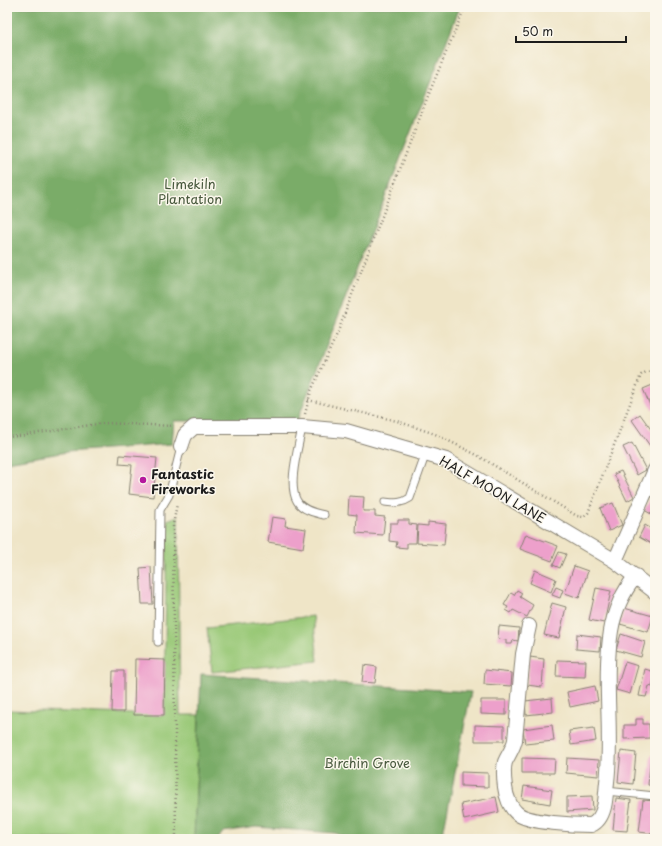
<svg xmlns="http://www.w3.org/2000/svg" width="662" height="846" viewBox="0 0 662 846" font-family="'Playpen Sans',sans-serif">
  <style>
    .green { fill: #98c876; stroke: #5a7249 }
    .forest { fill: #7aac67; stroke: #4b6442 }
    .building { fill: #eda0cb }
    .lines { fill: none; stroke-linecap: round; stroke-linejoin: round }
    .service-casing { stroke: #868072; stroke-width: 9 }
    .minor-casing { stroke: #868072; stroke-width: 16 }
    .path { stroke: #868072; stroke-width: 2.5; stroke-dasharray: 1 3; stroke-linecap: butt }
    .service { stroke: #fff; stroke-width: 7 }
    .minor { stroke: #fff; stroke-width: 14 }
    .poi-dot { fill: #b5179e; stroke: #fbf7ec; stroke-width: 1.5 }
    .labels { text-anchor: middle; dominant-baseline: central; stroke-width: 3; stroke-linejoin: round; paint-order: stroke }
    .park-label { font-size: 13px; fill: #47583c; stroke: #fbf7ec }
    .poi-label { font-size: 13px; font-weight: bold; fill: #1c1c1c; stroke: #fbf7ec; text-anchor: start }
    .street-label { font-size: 13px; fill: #1c1c1c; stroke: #fbf7ec }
  </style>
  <rect width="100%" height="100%" fill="#fbf7ec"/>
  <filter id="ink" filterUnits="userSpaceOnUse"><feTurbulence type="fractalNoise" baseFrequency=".025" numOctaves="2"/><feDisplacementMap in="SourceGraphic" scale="8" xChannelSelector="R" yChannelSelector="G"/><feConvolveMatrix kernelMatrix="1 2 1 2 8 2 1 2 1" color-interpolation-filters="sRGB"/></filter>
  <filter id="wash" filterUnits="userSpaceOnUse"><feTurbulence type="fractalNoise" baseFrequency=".012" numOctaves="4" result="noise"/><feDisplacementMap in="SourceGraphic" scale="16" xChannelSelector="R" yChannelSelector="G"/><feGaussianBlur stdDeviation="0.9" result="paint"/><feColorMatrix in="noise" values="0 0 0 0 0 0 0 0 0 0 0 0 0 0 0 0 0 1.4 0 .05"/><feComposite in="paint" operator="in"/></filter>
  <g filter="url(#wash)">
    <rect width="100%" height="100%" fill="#efe5c7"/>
    <path class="green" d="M178,516L180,715H199L194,839H7V710L164,715L167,520Z
      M313,616L318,661L212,672L207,628Z"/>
    <path class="forest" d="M7,7H460L297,421H174L172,444L67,452L7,462Z
      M201,674L471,692L442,839H350L335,833L256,827L223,832L218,839H194Z"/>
    <g id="blocks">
      <path class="building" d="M655,384V409L652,410L643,389Z
        M640,414L655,435V443L650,446L632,420Z
        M632,443L646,470L637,475L623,447Z
        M120,455L157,458L153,497L129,494L132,465L119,464Z
        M621,471L634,497L627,501L614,474Z
        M349,496L364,497L363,511H375V516L385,517L383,535L356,533L357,515L348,514Z
        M652,496L655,498V516L644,510Z
        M613,503L622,525L609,531L600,508Z
        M272,517L286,519L285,526L306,529L303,548L268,542Z
        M398,520H409V524L417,525L416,543H407V548L396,547L397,542L389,541L390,523H398Z
        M428,522L446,524L444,545L417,543L418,525L428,526Z
        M645,525L655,531V546L639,537Z
        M526,534L558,546L552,561L520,549Z
        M559,552L566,554L560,568L553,565Z
        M574,566L588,571L579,598L565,593Z
        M151,567L153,604H142L140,568Z
        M535,570L556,579L551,592L530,583Z
        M556,587L563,590L560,598L552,595Z
        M596,588L611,591L604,623L589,620Z
        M517,590L522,593L520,597L533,605L527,617L513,610L511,613L506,610L508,607L504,605L511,593L514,595Z
        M552,603L566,607L559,638L544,635Z
        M624,608L653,616L648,632L620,624Z
        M499,626L519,628L518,641L513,640L512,644H506V640L498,639Z
        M577,634L601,637L600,651L576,649Z
        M621,634L645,642L641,657L616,650Z
        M530,657L544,659L542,687L527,685Z
        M135,659L165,660L164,715H134Z
        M557,660L586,661L585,677L556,676Z
        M625,662L638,666L630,694L616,690Z
        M364,665L377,667L375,683L362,682Z
        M645,669L655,672L652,687L649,686L646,697L639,696Z
        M485,670L512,673L511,686L484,684Z
        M113,671H124V712H112Z
        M595,686L598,701L570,707L567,692Z
        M552,698L553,712L526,715L525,701Z
        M481,700H506V715L481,714Z
        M636,719H643V724H649L650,738L624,739V725H636Z
        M475,725L504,726V741H475Z
        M552,725L554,741L525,744L523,729Z
        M594,728L596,741L571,745L569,731Z
        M621,751L636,753L633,784L618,782Z
        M651,755H655V786L648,785Z
        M522,758L555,759L554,773H522Z
        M567,758L599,760L598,776L566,773Z
        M461,772L488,773V787L461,786Z
        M524,786L552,790L550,804L522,799Z
        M592,796L593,810L567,812V797Z
        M496,797L499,812L464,820L461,804Z
        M616,798L631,800L627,831L613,830Z
        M643,800L655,801V834L639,832Z"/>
    </g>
  </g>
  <g filter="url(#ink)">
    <use href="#blocks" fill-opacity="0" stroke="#868072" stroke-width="1"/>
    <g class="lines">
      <g class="service-casing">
        <path id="service" d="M302,427C299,446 287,484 297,501C302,510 315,513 324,515
          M385,502C395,503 401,504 410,498L426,453
          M158,642L160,510L169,495L181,447
          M606,791L655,796"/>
      </g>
      <g class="minor-casing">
        <path id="minor" d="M181,447L185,435L194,427H302L346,431L446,460L615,561L655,592
          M615,561L655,470
          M529,626L523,654L515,740C513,749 508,755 505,762C503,769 504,779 505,787C506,796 510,808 518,814C530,823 575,825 591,825C598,822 602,815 604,807C606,799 606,790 607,782C613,732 603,681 611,631C614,612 623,591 636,576"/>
      </g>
      <path class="path" d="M308,400L397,421L435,434L477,455L577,516L583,517L588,513L641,375L646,372L655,371
        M305,414L311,391L337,334L430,91L465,7
        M7,437L19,436L104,423L174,426
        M176,839L173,525L177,504"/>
      <use href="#service" class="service"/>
      <use href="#minor" class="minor"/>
    </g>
  </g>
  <circle class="poi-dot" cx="143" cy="480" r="4"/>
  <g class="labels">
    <g class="park-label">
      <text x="190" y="183">Limekiln<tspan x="190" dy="15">Plantation</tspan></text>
      <text x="367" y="762">Birchin Grove</text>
    </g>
    <g class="poi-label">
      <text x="151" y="473">Fantastic<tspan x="151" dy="15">Fireworks</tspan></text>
    </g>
    <g class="street-label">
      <text transform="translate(493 489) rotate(30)">HALF MOON LANE</text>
    </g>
  </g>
  <rect width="662" height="846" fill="none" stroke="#fbf7ec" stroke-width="24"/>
  <path d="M516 36v6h110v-6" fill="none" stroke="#1c1c1c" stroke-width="2"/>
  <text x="522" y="36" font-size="12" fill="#1c1c1c" stroke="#fbf7ec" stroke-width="3" paint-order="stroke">50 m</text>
</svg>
